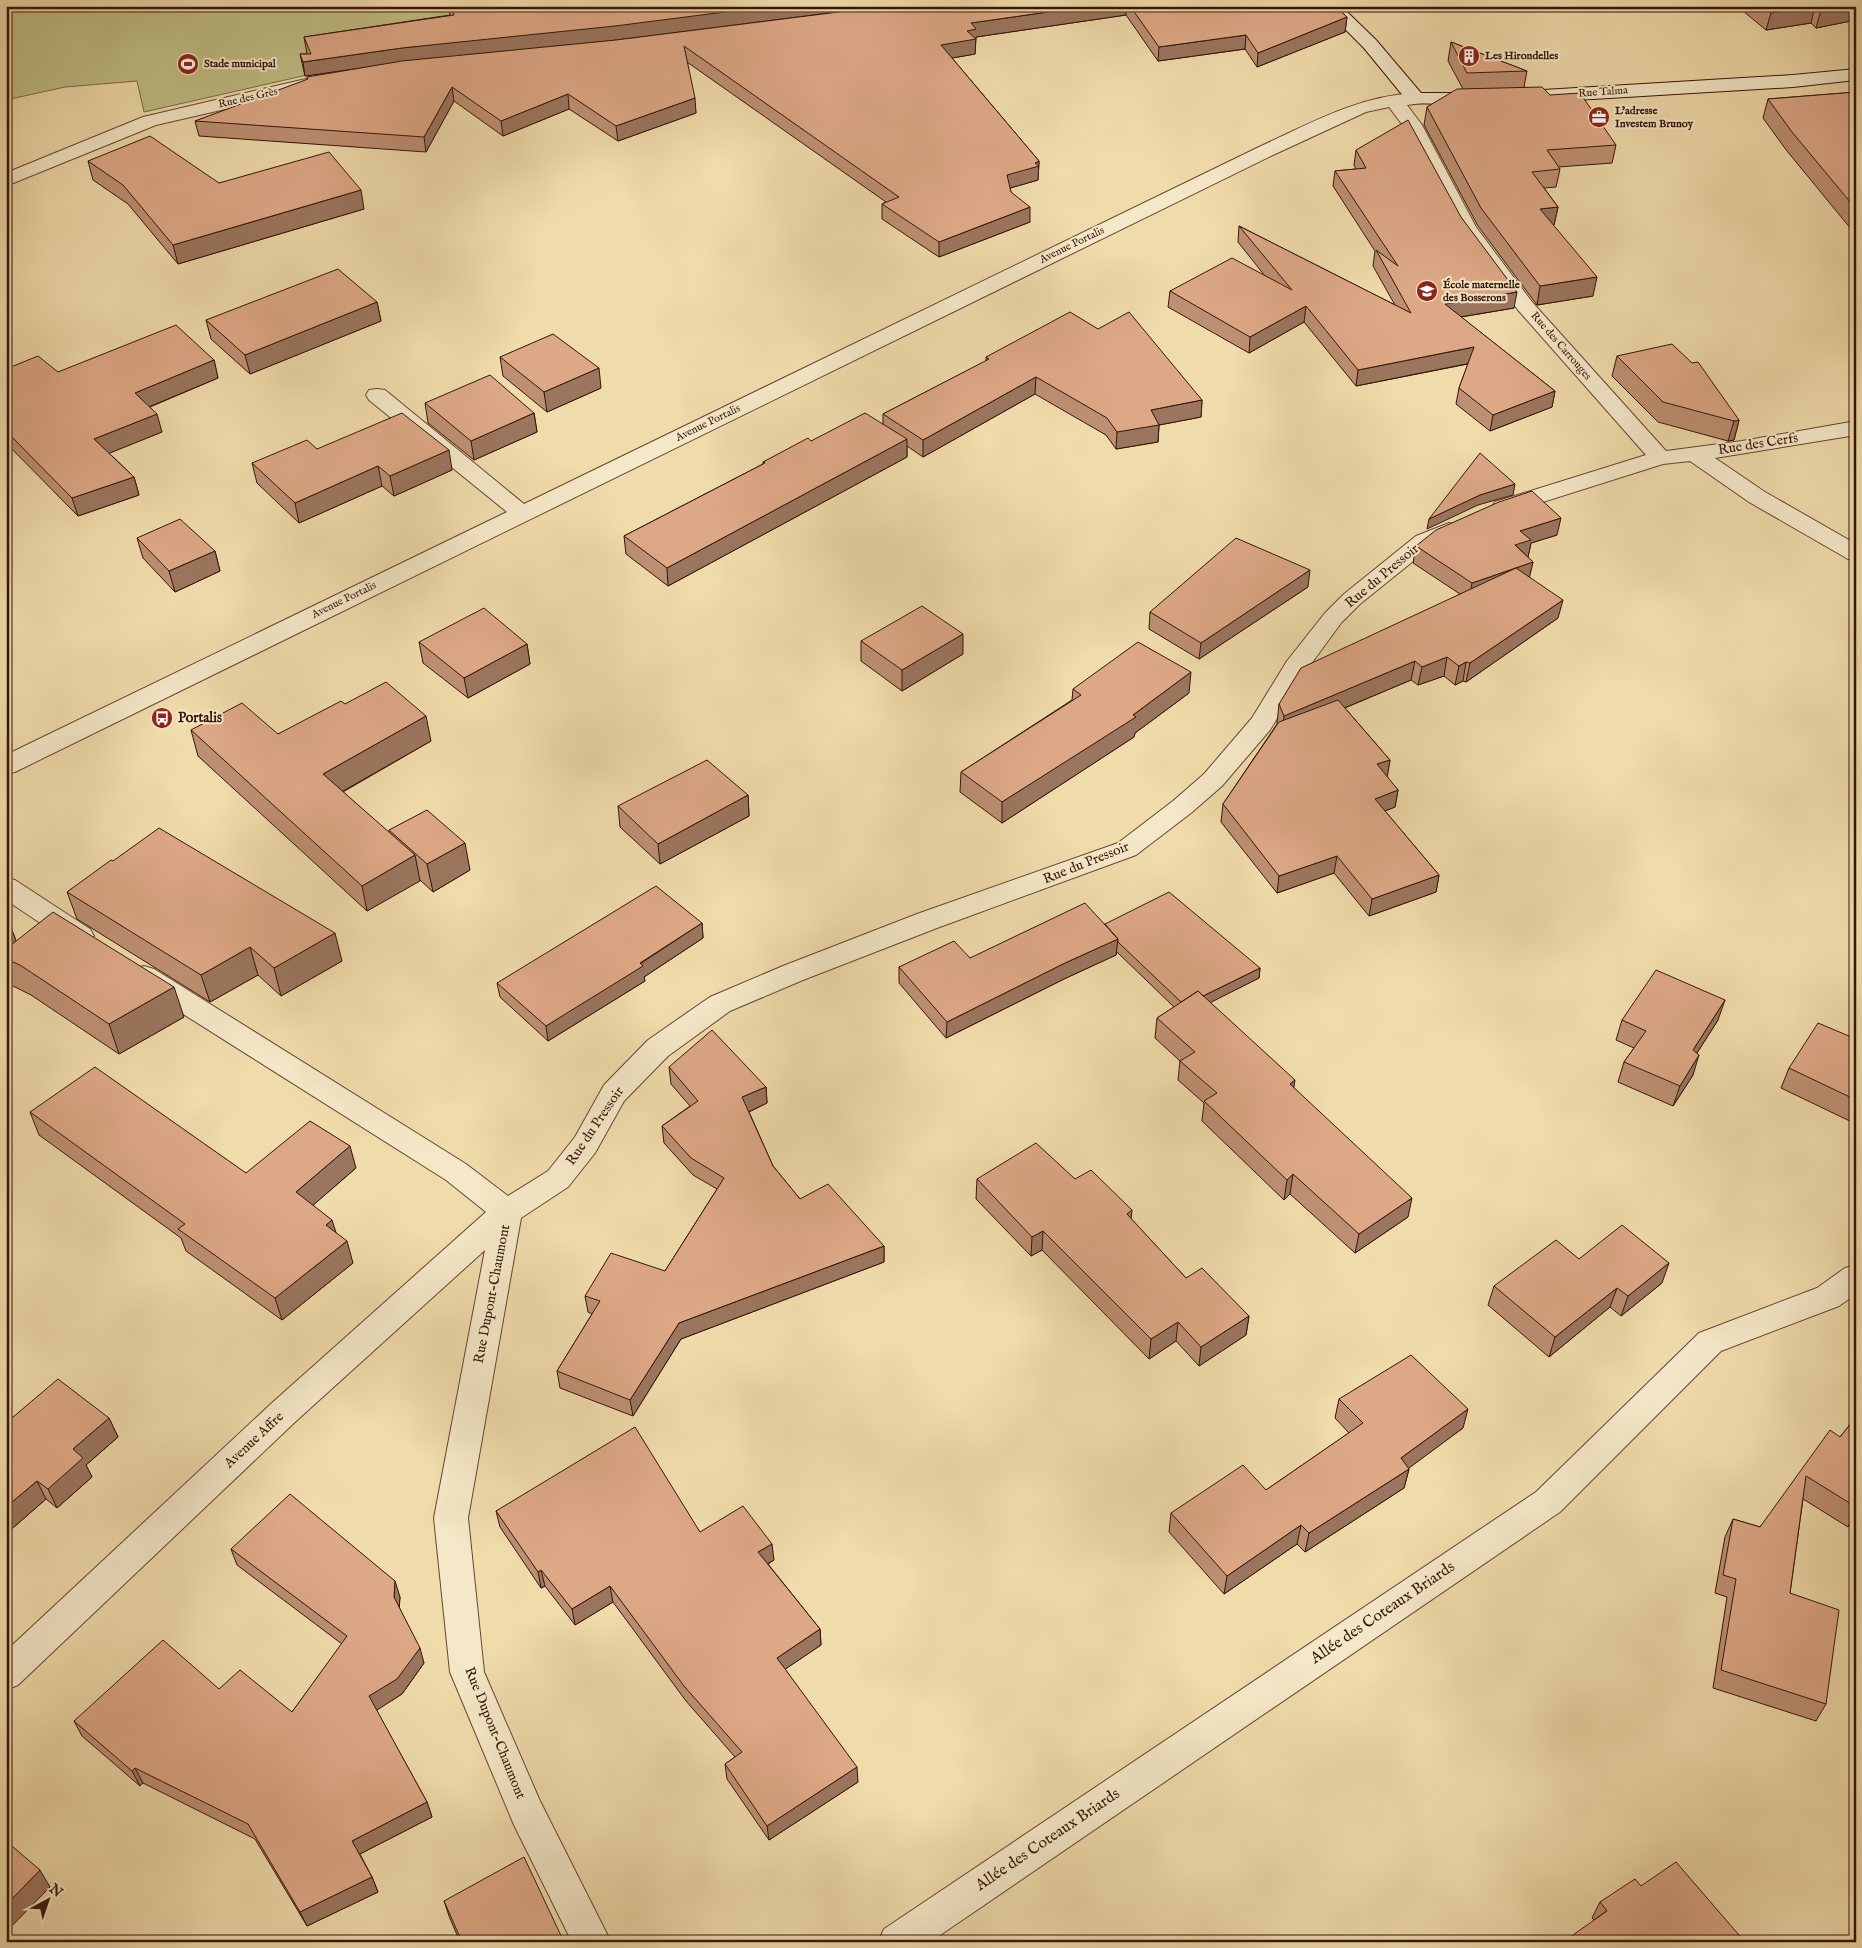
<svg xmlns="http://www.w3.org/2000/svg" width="1862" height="1948" viewBox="0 0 1862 1948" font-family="'IM FELL English',serif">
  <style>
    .green { fill: #c0be84; stroke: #7a6a46 }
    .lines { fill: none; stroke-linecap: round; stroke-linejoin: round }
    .street-casing { stroke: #634630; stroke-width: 2 }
    .secondary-casing { stroke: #341507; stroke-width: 2 }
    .street { fill: #f5e8c8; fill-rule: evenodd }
    .secondary { fill: #f5e8c8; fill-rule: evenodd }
    .wall { fill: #be9073; stroke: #341507 }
    .shaded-wall { fill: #9b765e; stroke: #341507 }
    .building { fill: #dda886; stroke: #341507 }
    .labels { text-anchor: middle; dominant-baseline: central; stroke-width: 4; stroke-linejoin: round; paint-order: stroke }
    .far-poi-label { font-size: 11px; font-weight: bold; fill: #341507; stroke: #f5e8c8; text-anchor: start }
    .far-street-label { font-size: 11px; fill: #341507; stroke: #f5e8c8 }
    .street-label { font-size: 14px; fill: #341507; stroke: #f5e8c8 }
    .poi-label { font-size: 14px; font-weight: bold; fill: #341507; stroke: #f5e8c8; text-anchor: start }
    .near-street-label { font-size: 16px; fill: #341507; stroke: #f5e8c8 }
  </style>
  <rect width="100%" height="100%" fill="#f0dbab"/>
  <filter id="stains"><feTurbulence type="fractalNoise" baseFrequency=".004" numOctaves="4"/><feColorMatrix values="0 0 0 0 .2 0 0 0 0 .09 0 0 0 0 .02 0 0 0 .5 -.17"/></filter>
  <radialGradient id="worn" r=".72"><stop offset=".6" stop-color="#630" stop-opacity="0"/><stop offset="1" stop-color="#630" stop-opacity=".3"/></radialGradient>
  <path class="green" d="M6,6H481L316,73L144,112L137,81L65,87L6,100Z"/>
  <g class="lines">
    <g class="street-casing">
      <path id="street" d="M310,78L317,80L319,84L317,88L156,125L6,186V173L143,117Z
        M1416,93L1423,95L1425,99L1423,103L1407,105L1422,125L1476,227L1532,302L1666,451L1742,441L1856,421V435L1715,458L1765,492L1856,544V561L1848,559L1749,502L1690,461L1663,464L1511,512L1503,514L1495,512L1492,507L1495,502L1646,455L1518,310L1460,232L1404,127L1389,107L1366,112L1273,155L15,772L6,774V755L507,512L369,400L366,395L369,390L377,389L385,390L524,504L1259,147C1311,123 1358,96 1416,93Z
        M1449,523L1457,525L1460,530L1457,535L1432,546L1360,604L1341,623L1306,671L1270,730L1222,786L1191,813L1136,855L937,928L803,980L730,1011L668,1056L624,1101L595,1153L568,1187L521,1218L468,1518L484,1672L540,1801L611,1942H572L514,1825L450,1672L434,1518L485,1250L295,1422L18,1685L6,1690V1651L273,1402L486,1212L446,1180L134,983L130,976L134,969L144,966L154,969L466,1164L508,1196L548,1171L575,1137L604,1085L648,1040L710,997L783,966L917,914L1118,843L1173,801L1204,774L1252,718L1287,661L1325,613L1344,594L1416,536Z
        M6,878L15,880L90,929L94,936L90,943L80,946L70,943L6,900Z
        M1856,1265V1294L1839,1306L1721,1351L1560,1512L930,1942H878L884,1929L1536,1492L1699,1333L1817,1288L1845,1268Z"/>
    </g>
    <g class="secondary-casing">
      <path id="secondary" d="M1322,6H1341L1376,40L1421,93H1478L1485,95L1487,99L1485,103L1478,105L1409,103L1364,48Z
        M1856,69V80L1793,87L1543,102L1536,100L1534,96L1536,92L1543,90L1793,75Z"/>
    </g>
    <use href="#street" class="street"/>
    <use href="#secondary" class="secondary"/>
  </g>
  <path class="wall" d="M449,6H1335L1347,17L1345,32L1257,67L1245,49L1158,61L1126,15L976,37L975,54L952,58L1039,161L1038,180L1010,188L1011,192L1030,222L939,257L882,219V204L886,202L687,62L696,113L618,141L569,109L503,136L454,101L426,152L199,136L195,121L353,69L305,76L300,54H307L304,37L450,15Z
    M1737,6H1856V20L1816,28L1811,23L1766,30Z
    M1451,42L1527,71L1524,87L1550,95L1616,145L1612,163L1558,167L1560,169L1556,187L1544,188L1558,207L1554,225H1553L1593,296L1537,305L1478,226L1424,125L1427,107L1463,89L1448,61Z
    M1856,92V235L1787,151L1763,118L1768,99Z
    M1356,150L1461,217L1514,308L1461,317L1555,391L1552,407L1490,431L1456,404L1459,388L1468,364L1356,386L1304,322L1249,353L1168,307L1170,291L1265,276L1238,242L1239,226L1395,305L1373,266L1375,251L1333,186L1335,171L1356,169L1354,165Z
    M88,161L219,183L364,209L178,264L128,204L93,180Z
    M377,302L381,321L250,374L211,339L206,320Z
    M1617,356L1739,420L1734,440L1728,441L1658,422L1612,376Z
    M500,357L601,388L547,412L503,376Z
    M986,357L1202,400L1201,417L1159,425L1158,442L1116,449L1106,435L1035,394L923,457L907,446V457L668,586L626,554L624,536L763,464V462L811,441L883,424V414L986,361Z
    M214,360L218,378L150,407L162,432L109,453L134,477L139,495L78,516L6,443V369L58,372Z
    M425,403L534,413L537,432L474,460L428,423Z
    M317,449L452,470L394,496L382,486L299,523L257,483L252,463Z
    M1557,535L1531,543L1528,557L1533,562L1529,577L1558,618L1466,682L1463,681L1455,685L1444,676L1418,685L1411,680L1345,708L1390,760L1387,777L1398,790L1395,807L1385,811L1439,875L1436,892L1369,916L1334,873L1277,893L1221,822L1223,804L1277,724V723L1279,704L1460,594L1413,563L1416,546Z
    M137,538L215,551L220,571L175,592L143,558Z
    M1308,587L1199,659L1149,629L1150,612Z
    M861,641L963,654L902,691L861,661Z
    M419,642L527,644L530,664L468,698L423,663Z
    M1073,689L1189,693L1135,733L1134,737L1002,823L960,792L961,772L1072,700Z
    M345,704L431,741L343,792L389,833V830L470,870L433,892L420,880L367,911L198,756L191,730L278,734Z
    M748,795L749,816L660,864L620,827L618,806Z
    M113,861L342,961L281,996L258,975L210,1002L77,919L67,892Z
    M6,922L10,925L16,941L184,1017L119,1054L31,995L7,983L6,980Z
    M702,923L703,938L644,977L645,981L548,1041L500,997L497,983Z
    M1105,924L1260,968L1259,978L1210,1002L1294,1088L1408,1217L1355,1253L1290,1194L1284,1200L1202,1121L1204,1103L1178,1080L1180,1061L1155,1038L1157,1018L1174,1007L1117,952L1116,955L1064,979L946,1038L899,983V967L970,958Z
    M1622,1020H1718L1697,1053L1693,1075L1673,1106L1618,1082L1624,1062L1634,1048L1616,1040Z
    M1856,1039V1124L1781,1088L1789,1068Z
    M669,1067L766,1087L767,1103L749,1112L773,1166L800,1199L884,1246V1262L681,1339L633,1416L560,1388L557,1371L592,1314L588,1312L585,1296L665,1271L717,1189L693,1175L664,1143L662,1126L690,1106L671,1084Z
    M30,1112L246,1173L356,1168L313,1205L336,1233L353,1263L282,1320L186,1251L181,1238L39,1135Z
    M977,1179H1075L1131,1219L1186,1278L1249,1316L1246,1335L1199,1366L1176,1341L1149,1359L1042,1250L1031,1256L976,1199Z
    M1579,1259L1662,1283L1621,1316L1610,1307L1549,1357L1488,1305L1494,1286Z
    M1339,1399L1463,1428L1408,1468L1409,1469L1404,1488L1305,1552L1297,1544L1224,1594L1169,1532L1171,1513L1266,1490L1349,1433L1335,1418Z
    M1856,1417V1517L1848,1527L1803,1499L1790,1593L1826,1704L1816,1721L1713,1688L1727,1597L1715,1593L1725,1537L1733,1519L1760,1527L1840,1437Z
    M109,1418L118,1437L86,1465L92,1477L57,1508L46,1499L6,1534V1423Z
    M496,1511L700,1532L774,1560L768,1564L820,1629L821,1645L785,1669L858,1782L769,1840L727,1779L725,1764L735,1757L686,1701L613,1602L575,1625L545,1586L541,1588L500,1527Z
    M231,1549L400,1597L399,1607L424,1663L402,1694L376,1710L427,1802L432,1817L360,1854L372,1877L378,1892L307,1926L255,1839L143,1783L140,1786L82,1736L74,1721L219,1689L292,1712L342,1644L237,1565Z
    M1641,1886L1594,1920L1592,1918L1600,1902Z
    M444,1901L564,1942H460L449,1916Z"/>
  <path class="shaded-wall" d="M772,6H885L617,40L404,62L305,76L303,62L402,48Z
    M1090,6H1126V15L976,37L975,54L941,60V45L967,31L971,23Z
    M1815,6L1811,23L1766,30L1771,13Z
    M1843,6H1856V20L1816,28L1821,10Z
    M1347,17L1345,32L1257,67L1258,53Z
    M1246,35L1245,49L1158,61L1159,47Z
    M452,87L454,101L426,152L424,137Z
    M568,94L569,109L503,136L501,121Z
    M695,98L696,113L618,141L616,126Z
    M1039,161L1038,180L1007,189V175Z
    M361,190L364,209L178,264L173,245Z
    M1030,207V222L939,257V242Z
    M1558,207L1554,225L1536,227L1540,209Z
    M1597,277L1593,296L1537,305L1540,286Z
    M1517,292L1514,308L1442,320L1445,304Z
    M377,302L381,321L250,374L245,355Z
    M1306,306L1304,322L1249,353L1250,337Z
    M1474,347L1471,363L1356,386L1358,370Z
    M214,360L218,378L139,411L135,393Z
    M599,368L601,388L547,412L544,392Z
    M1036,377L1035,394L923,457V440Z
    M1555,391L1552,407L1490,431L1493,415Z
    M1202,400L1201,417L1159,425L1158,442L1116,449L1117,432L1151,410Z
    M534,413L537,432L474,460L471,441Z
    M157,414L162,432L100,457L94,439Z
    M1739,420L1734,440L1728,441L1734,421Z
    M907,439V457L668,586L667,568Z
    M449,450L452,470L394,496L390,476Z
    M378,466L382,486L299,523L295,503Z
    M134,477L139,495L78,516L72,498Z
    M1515,484L1513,495L1478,505L1427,529L1429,519L1480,495Z
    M1561,518L1557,535L1531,543L1528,557L1515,545L1520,531Z
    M215,551L220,571L175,592L169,571Z
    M1533,562L1529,579L1469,600L1472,583Z
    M1310,570L1308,587L1199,659L1201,643Z
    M1563,600L1558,618L1466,682L1470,663Z
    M963,634V654L902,691V670Z
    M527,644L530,664L468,698L464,678Z
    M1447,657L1444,676L1418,685L1422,667Z
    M1415,661L1411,680L1282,734L1284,716Z
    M1466,662L1463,681L1455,685L1459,666Z
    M1191,672L1189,693L1135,733L1134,737L1002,823V802L1133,715Z
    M426,716L431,741L329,799L323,774Z
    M1390,760L1387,778L1377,764Z
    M1398,790L1395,807L1372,816L1375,799Z
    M748,795L749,816L660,864L658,844Z
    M465,843L470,870L433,892L427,864Z
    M415,855L420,881L367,911L362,886Z
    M1337,856L1334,873L1277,893L1279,876Z
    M1439,875L1436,892L1369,916L1372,899Z
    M702,923L703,938L644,977L645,981L548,1041L546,1026Z
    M10,925L19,948L6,959V928Z
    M335,933L342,961L281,996L274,968Z
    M1118,939L1116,955L1064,979L946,1038L947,1022L1065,963Z
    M250,947L258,975L210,1002L201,975Z
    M1260,968L1259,978L1184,1016L1185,1005Z
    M174,987L184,1017L119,1054L109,1024Z
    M1725,1000L1718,1020L1686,1070L1693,1050Z
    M1699,1055L1693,1075L1673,1106L1680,1086Z
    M1295,1080L1292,1100L1290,1084Z
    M766,1087L767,1103L744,1114L742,1097Z
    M350,1146L356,1168L303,1214L296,1192Z
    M1293,1174L1290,1194L1284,1200L1287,1180Z
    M1412,1198L1408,1217L1355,1253L1359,1234Z
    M1132,1210L1130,1230L1127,1214Z
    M332,1220L339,1242L326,1225Z
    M1043,1231L1042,1250L1031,1256L1032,1237Z
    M347,1241L353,1263L282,1320L275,1298Z
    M884,1246V1262L681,1339L633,1416L630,1400L679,1323Z
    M1669,1263L1662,1283L1621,1316L1628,1296Z
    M1617,1288L1610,1307L1549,1357L1555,1337Z
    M1249,1316L1246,1335L1199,1366L1201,1347Z
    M1178,1322L1176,1341L1149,1359L1151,1339Z
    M1468,1409L1463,1428L1397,1477L1401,1458Z
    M109,1418L118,1437L86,1465L92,1477L57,1508L48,1489L73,1449Z
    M1409,1469L1404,1488L1305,1552L1309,1533Z
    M37,1481L46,1499L6,1534V1507Z
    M1856,1511V1517L1848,1527Z
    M1301,1525L1297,1544L1224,1594L1227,1576Z
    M772,1544L774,1560L760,1568L758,1552Z
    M541,1570L545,1586L541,1588L538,1572Z
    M395,1581L400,1597L399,1613L394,1597Z
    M610,1586L613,1602L575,1625L572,1609Z
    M820,1629L821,1645L778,1674L777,1658Z
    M420,1648L424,1663L402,1694L374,1712L369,1696Z
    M857,1767L858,1782L769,1840L767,1826Z
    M135,1768L143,1783L140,1786L132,1771Z
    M427,1802L432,1817L358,1855L352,1841Z
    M40,1870L50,1887L6,1932V1905Z
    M372,1877L378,1892L307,1926L300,1912Z"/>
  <path class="building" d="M450,6H772L615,26L402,48L303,62L300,54H311L304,37L454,15Z
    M886,6H1090L971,23L976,29L967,31L976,39L941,45L1039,161L1035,163L1039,166L1007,175L1011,192L1030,207L939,242L882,204L899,197L684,46L695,98L616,126L568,94L501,121L452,87L424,137L195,121L308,79L307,77L402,61L616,40Z
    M1130,6H1335L1347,17L1258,53L1246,35L1159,47Z
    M1762,6H1813L1771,13Z
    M1816,6H1843L1821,10Z
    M1451,42L1527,71L1467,73Z
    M1542,87L1550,95L1580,93L1616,145L1547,150L1560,169L1532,172L1558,207L1540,209L1597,277L1540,286L1481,208L1427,107L1457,89Z
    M1856,92V209L1792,132L1768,99Z
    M1408,120L1461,217L1517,292L1445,304L1555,391L1493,415L1459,388L1474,347L1358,370L1306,306L1250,337L1170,291L1232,258L1292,290L1239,226L1411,313L1376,250L1398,266L1335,171L1366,168L1356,150Z
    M150,136L219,183L329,152L361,190L173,245L123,185L88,161Z
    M338,269L377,302L245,355L206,320Z
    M1070,312L1098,329L1129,312L1202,400L1151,410L1159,425L1117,432L1107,418L1036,377L923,440L883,414L989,359L986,357Z
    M176,325L214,360L135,393L157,414L94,439L134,477L72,498L6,431V369L38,356L58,372Z
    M553,334L599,368L544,392L500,357Z
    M1672,344L1692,363L1698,362L1739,420L1734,421L1663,402L1617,356Z
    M490,375L534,413L471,441L425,403Z
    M402,413L449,450L390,476L378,466L295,503L252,463L307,440L317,449Z
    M865,413L907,439L667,568L624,536L765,463L763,462L808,438L811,441Z
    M1480,453L1515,484L1480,495L1429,519Z
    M1532,491L1561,518L1520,531L1531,540L1515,545L1533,562L1472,583L1416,546L1436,530L1499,502Z
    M180,519L215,551L169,571L137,538Z
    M1236,538L1310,570L1201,643L1150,612Z
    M1516,568L1563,600L1470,663L1466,662L1459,666L1447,657L1422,667L1415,661L1284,716L1279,704L1301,668Z
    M922,606L963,634L902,670L861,641Z
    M484,608L527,644L464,678L419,642Z
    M1138,642L1191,672L1133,715L1136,717L1002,802L961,772L1081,695L1073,689Z
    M386,682L426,716L323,774L415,855L362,886L191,730L242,703L278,734L341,701L345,704Z
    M1338,700L1390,760L1377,764L1398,790L1375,799L1439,875L1372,899L1337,856L1279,876L1223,804L1279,722Z
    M707,760L748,795L658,844L618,806Z
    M427,810L465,843L427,864L389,830Z
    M159,828L335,933L274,968L250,947L201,975L67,892L111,860L113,861Z
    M656,886L702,923L640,963L643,966L546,1026L497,983Z
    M1169,892L1260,968L1203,996L1198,991L1181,1002L1118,942V939L1105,924Z
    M1085,903L1118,939L1065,963L947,1022L899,967L954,941L970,958Z
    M53,912L174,987L109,1024L20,965L6,959V949Z
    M6,922L10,925L6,928Z
    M1656,970L1725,1000L1693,1050L1699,1055L1680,1086L1624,1062L1646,1031L1622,1020Z
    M1198,991L1295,1080L1290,1084L1412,1198L1359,1234L1293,1174L1287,1180L1204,1101L1217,1093L1180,1061L1195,1052L1157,1018Z
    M1818,1023L1856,1039V1100L1789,1068Z
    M712,1030L766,1087L742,1097L773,1166L800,1199L828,1184L884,1246L679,1323L630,1400L557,1371L600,1301L585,1296L611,1253L665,1271L724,1178L691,1158L662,1126L698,1101L669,1067Z
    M95,1067L246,1173L310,1121L350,1146L296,1192L332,1220L326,1225L347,1241L275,1298L178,1229L185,1224L30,1112Z
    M1036,1143L1075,1179L1091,1170L1132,1210L1127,1214L1186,1278L1202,1268L1249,1316L1201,1347L1178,1322L1151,1339L1043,1231L1032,1237L977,1179Z
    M1622,1225L1669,1263L1628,1296L1617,1288L1555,1337L1494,1286L1556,1240L1579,1259Z
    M1411,1355L1468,1409L1401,1458L1409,1469L1309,1533L1301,1525L1227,1576L1171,1513L1243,1465L1266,1490L1363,1423L1339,1399Z
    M58,1379L109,1418L73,1449L83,1458L48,1489L37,1481L6,1507V1423Z
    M1856,1417V1507L1806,1476L1790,1593L1839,1610L1826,1704L1721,1670L1736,1579L1723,1575L1733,1519L1760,1527L1830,1430L1840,1437Z
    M635,1427L700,1532L743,1506L772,1544L758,1552L820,1629L777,1658L857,1767L767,1826L725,1764L742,1752L684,1686L610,1586L572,1609L541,1570L538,1572L496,1511Z
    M290,1494L395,1581L394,1597L420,1648L397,1679L369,1696L427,1802L352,1841L372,1877L300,1912L248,1824L135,1768L132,1771L74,1721L163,1640L219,1689L240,1670L292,1712L347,1636L231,1549Z
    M6,1841L40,1870L6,1905Z
    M524,1857L564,1942H462L444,1901Z
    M1676,1862L1745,1942H1563L1607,1911L1600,1902L1635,1879L1641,1886Z"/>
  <defs>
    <g id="building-disc" transform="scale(1.125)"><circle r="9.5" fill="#8f2418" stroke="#f5e8c8"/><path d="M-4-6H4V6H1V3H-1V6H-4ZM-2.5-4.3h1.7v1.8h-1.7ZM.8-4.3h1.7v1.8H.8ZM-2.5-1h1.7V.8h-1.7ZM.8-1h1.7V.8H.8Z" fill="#fff"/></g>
    <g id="stadium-disc" transform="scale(1.125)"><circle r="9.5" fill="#8f2418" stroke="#f5e8c8"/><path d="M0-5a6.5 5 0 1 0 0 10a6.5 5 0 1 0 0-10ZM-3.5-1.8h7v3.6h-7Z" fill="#fff"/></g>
    <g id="office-disc" transform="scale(1.125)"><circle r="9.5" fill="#8f2418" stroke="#f5e8c8"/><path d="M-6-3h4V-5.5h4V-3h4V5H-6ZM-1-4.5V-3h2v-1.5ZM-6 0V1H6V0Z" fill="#fff"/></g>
    <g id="school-disc" transform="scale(1.125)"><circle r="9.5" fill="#8f2418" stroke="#f5e8c8"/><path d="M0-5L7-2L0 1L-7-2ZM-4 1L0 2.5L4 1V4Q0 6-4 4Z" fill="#fff"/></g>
    <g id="bus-disc" transform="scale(1.125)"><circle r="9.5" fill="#8f2418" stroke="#f5e8c8"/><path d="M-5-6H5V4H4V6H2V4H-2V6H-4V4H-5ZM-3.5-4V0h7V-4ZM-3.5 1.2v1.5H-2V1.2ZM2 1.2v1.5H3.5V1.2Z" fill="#fff"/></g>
  </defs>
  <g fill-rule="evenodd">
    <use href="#building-disc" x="1469" y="56"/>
    <use href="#stadium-disc" x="188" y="64"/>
    <use href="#office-disc" x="1599" y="117"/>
    <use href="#school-disc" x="1427" y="291"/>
    <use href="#bus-disc" x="162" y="718"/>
  </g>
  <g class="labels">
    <g class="far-poi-label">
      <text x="1485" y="56">Les Hirondelles</text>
      <text x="204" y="64">Stade municipal</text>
      <text x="1615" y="111">L'adresse<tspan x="1615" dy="13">Investem Brunoy</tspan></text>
      <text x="1443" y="285">École maternelle<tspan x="1443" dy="13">des Bosserons</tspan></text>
    </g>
    <g class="far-street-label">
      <text transform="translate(1603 92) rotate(-4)">Rue Talma</text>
      <text transform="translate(248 98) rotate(-13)">Rue des Grès</text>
      <text transform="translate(1072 245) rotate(-26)">Avenue Portalis</text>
      <text transform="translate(1561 346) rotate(49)">Rue des Carrouges</text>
      <text transform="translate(708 423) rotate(-26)">Avenue Portalis</text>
      <text transform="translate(344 600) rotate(-26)">Avenue Portalis</text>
    </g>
    <g class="street-label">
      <text transform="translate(1758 444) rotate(-9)">Rue des Cerfs</text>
      <text transform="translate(1382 576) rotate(-40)">Rue du Pressoir</text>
      <text transform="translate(1086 863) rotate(-22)">Rue du Pressoir</text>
      <text transform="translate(595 1126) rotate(-56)">Rue du Pressoir</text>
      <text transform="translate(492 1294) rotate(-79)">Rue Dupont-Chaumont</text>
      <text transform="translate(254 1440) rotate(-43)">Avenue Affre</text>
      <text transform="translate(495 1733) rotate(68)">Rue Dupont-Chaumont</text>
    </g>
    <g class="poi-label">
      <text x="178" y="718">Portalis</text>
    </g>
    <g class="near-street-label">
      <text transform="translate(1383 1613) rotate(-34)">Allée des Coteaux Briards</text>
      <text transform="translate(1048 1840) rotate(-34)">Allée des Coteaux Briards</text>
    </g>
  </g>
  <rect width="1862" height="1948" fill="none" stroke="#f0dbab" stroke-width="25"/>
  <rect x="8" y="8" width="1847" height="1933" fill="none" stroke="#341507" stroke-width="2.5"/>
  <rect x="12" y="12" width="1837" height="1923" fill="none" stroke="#341507"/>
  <g transform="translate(48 1900) rotate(40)" stroke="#f5e8c8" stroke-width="4" paint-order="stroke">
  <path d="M0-4L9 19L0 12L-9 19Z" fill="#341507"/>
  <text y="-8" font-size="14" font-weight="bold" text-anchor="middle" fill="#341507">N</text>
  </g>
  <rect width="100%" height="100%" filter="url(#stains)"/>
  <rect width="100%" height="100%" fill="url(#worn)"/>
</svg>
